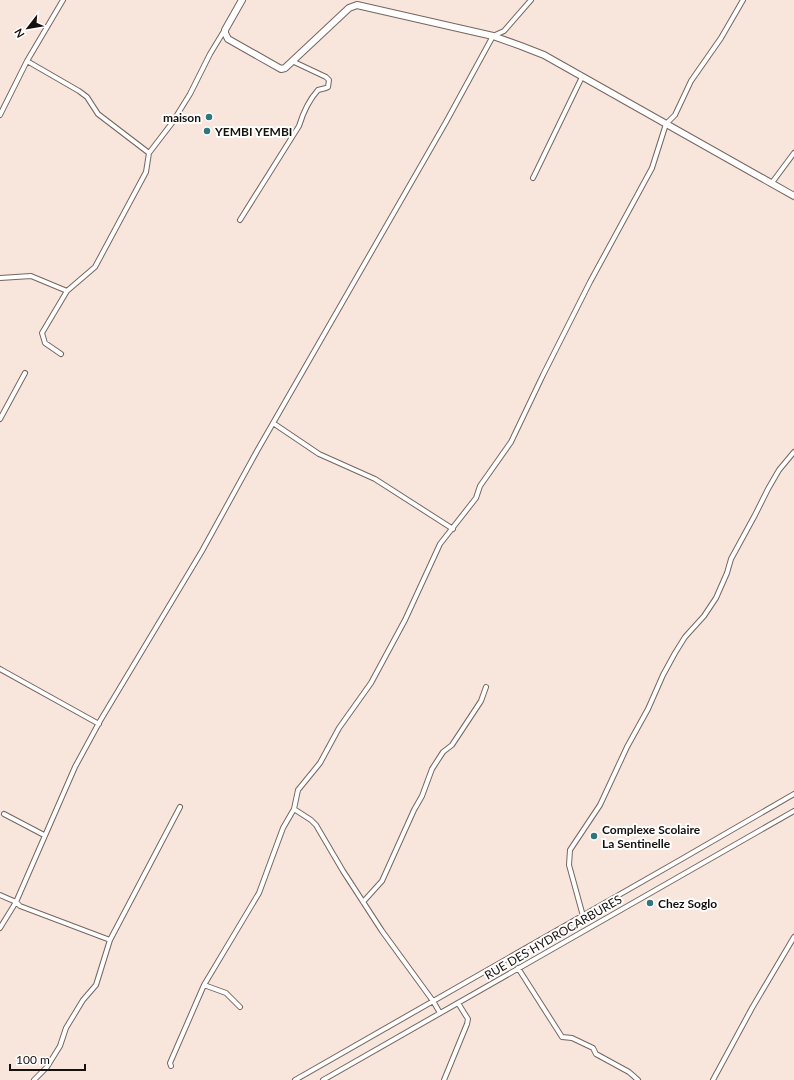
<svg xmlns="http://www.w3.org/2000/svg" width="794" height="1080" viewBox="0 0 794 1080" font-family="Lato,sans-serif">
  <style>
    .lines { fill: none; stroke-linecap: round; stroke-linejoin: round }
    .street-casing { stroke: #76665f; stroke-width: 6 }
    .secondary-casing { stroke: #76665f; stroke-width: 8 }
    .street { stroke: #fff; stroke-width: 4 }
    .secondary { stroke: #fff; stroke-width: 6 }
    .poi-dot { fill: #2e777c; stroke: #fff; stroke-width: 1.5 }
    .labels { text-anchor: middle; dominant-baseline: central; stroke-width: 4; stroke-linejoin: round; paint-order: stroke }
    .poi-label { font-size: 12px; font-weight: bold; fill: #17110e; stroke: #fff; text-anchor: start }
    .street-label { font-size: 12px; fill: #17110e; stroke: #fff }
  </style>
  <rect width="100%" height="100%" fill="#f8e5dc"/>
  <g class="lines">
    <g class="street-casing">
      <path id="street" d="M27,61L79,91L87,97L98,114L149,153
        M0,115L27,61L63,0
        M533,178L582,77
        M771,184L794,153
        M240,220L299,126C303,113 309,100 318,90L326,88L328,87L329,80L326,77L292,61
        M0,278L31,276L67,291
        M61,354L45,343L42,333L67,291L95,267L146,172L149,153L172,123L190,94L210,54L224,31
        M0,419L25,373
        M273,423L319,454L375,479L453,529
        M0,669L99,724
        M4,814L44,835
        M0,895L16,902L20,906L110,940
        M363,902L382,881L414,810L422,796L432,769L443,752L452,745L481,701L486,687
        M583,916L569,865L570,850L600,805L627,747L648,709L663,675L675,653L685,637L704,616L716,598L727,573L731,559L755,515L768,489L779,470L794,452
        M0,928L16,902L75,767L100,721L202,551L257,451L446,122L493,36L504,31L531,0
        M518,968L562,1037L572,1038L593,1048L596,1054L629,1072L638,1080
        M204,985L226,993L240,1007
        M440,1013L433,1001L382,931L343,871L316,825L311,820L294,809L298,790L320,763L339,728L371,683L405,620L440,544L476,498L480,486L511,442L543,375L590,282L652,168L666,124L675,115L691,81L721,38L743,0
        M171,1066L170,1063L204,985L259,893L283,828L294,809
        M34,1080L47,1067L60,1046L66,1028L83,1000L96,985L110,940L180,807
        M295,1080L680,860L794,794
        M323,1080L794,811
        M444,1080L467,1024L468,1019L458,1003
        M713,1080L752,1008L794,937"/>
    </g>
    <g class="secondary-casing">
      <path id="secondary" d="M242,0L225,30V33L228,39L281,69L285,68L349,8L357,5L493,36L521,46L544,55L794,196"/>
    </g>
    <use href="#street" class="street"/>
    <use href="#secondary" class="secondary"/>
  </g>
  <g class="poi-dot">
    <circle cx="209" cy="117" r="4"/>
    <circle cx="207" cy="131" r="4"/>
    <circle cx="594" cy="836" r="4"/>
    <circle cx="650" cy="903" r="4"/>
  </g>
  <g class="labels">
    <g class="poi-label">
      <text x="201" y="117" text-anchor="end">maison</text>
      <text x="215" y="131">YEMBI YEMBI</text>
      <text x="602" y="829">Complexe Scolaire<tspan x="602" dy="14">La Sentinelle</tspan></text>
      <text x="658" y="903">Chez Soglo</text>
    </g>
    <g class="street-label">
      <text transform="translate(553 937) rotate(-30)">RUE DES HYDROCARBURES</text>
    </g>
  </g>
  <g transform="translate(28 28) rotate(239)" stroke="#ffffff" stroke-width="3" paint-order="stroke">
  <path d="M0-3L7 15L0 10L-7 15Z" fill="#17110e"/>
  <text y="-6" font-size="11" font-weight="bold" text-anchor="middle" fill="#17110e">N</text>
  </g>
  <path d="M10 1064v6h75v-6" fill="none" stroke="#17110e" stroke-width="2"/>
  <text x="16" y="1064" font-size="12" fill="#17110e" stroke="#ffffff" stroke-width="3" paint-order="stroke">100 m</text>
</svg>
